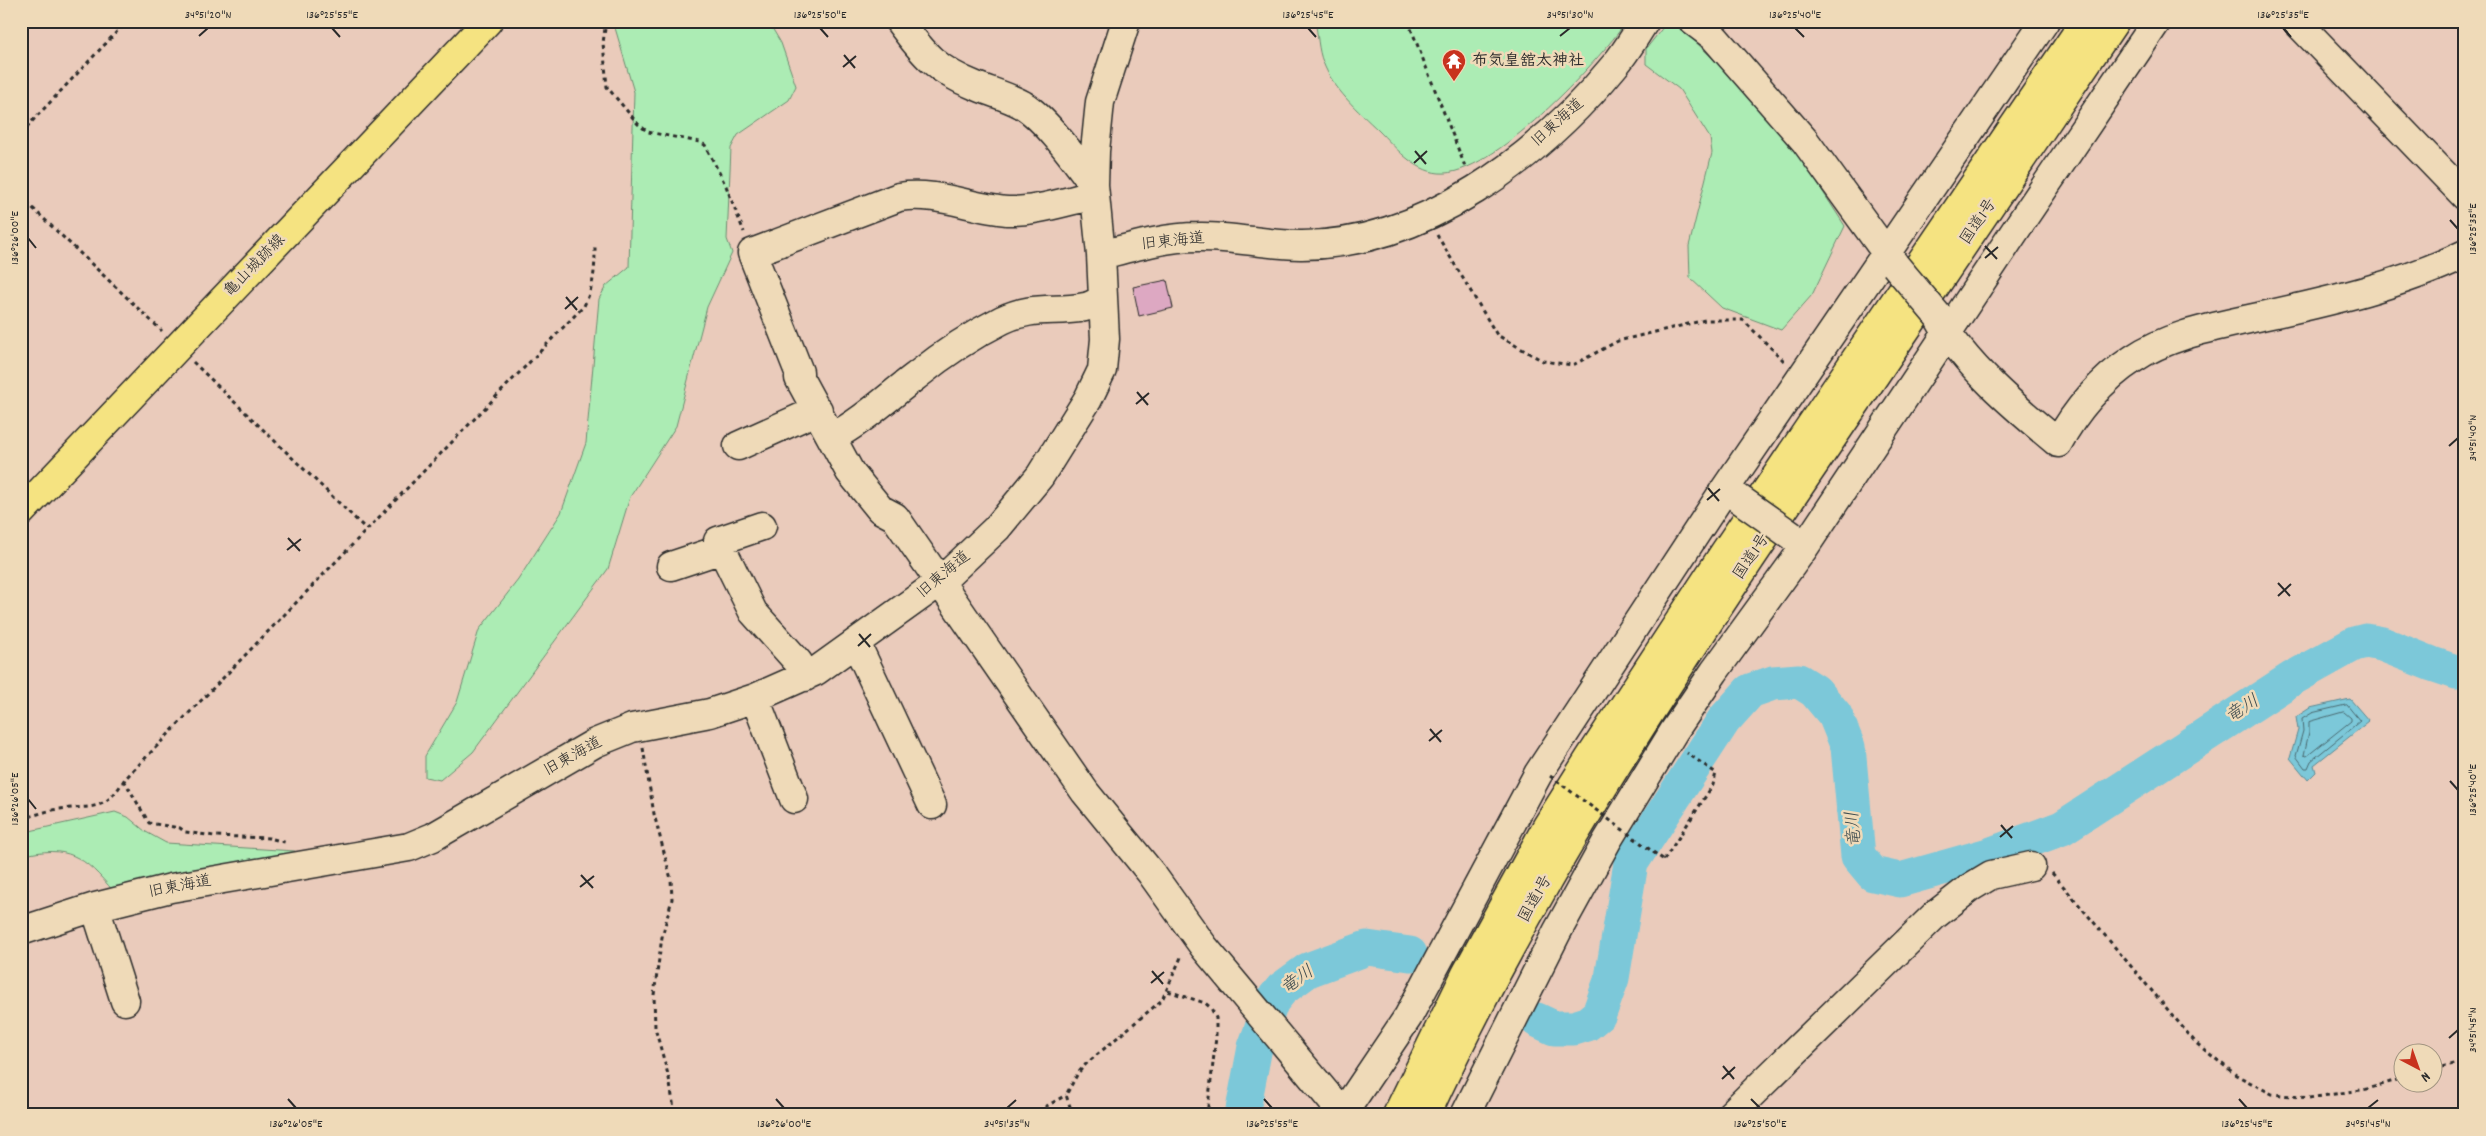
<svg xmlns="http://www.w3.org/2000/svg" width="2486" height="1136" viewBox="0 0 2486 1136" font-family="Dekko,'Klee One',sans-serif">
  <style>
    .green { fill: #acecb4; stroke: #6c8c70 }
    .water { fill: #7bc8d9; stroke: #5b8993 }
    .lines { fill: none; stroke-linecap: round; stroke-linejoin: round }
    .shore { stroke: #4b6a71; stroke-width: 1 }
    .river { stroke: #7bc8d9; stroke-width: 35 }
    .building { fill: #dda8c2; stroke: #2b2b2b }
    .minor-casing { stroke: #2b2b2b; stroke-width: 31 }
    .major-casing { stroke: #2b2b2b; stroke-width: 31 }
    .highway-casing { stroke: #2b2b2b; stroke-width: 31 }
    .path { stroke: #2b2b2b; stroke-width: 3; stroke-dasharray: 4 4; stroke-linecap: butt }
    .minor { stroke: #efdab8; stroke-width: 28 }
    .major { stroke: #f5e381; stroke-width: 28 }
    .highway { stroke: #f5e381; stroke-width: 28 }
    .minor-bridge-casing { stroke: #2b2b2b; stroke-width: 31; stroke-linecap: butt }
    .path-bridge { stroke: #2b2b2b; stroke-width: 3; stroke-dasharray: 4 4; stroke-linecap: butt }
    .minor-bridge { stroke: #efdab8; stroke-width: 28 }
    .ticks { fill: none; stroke: #2b2b2b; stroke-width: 2 }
    .labels { text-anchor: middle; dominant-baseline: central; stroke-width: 5; stroke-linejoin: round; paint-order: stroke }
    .poi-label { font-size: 16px; font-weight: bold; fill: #2b2b2b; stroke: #efdab8; text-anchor: start }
    .street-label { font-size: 16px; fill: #2b2b2b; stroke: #efdab8 }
    .water-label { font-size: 18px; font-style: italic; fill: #3b4a4e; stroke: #efdab8 }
    .neatline { fill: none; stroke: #2b2b2b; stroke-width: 2 }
    .ticks-label { font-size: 12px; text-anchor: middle; fill: #2b2b2b }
  </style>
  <rect width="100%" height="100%" fill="#eacbbb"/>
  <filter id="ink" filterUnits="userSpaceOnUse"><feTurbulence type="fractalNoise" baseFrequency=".02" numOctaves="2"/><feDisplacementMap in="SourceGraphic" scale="10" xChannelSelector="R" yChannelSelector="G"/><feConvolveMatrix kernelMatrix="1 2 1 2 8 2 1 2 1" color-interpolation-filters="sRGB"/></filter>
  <g filter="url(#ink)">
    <path class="green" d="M613,21H768L781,43L796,86L789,100L738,135L731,148L727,239L732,253L707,307L676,426L630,497L608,569L473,752L440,780L425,777V756L457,702L479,630L518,580L561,513L586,443L599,299L606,286L629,267L634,92Z
      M1315,21H1627C1598,62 1491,178 1439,173C1414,171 1394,146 1378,130C1358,111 1333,89 1323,62C1318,50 1318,34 1315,21Z
      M1664,26H1679L1754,98L1786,135L1845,226L1812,295L1781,330L1722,308L1690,278L1689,246L1712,153L1710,138L1679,89L1646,64V49Z
      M115,812L128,817L146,832L166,843L295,851L299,855L114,892C84,856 68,844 21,856V833Z"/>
    <path class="water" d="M2350,699L2369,721L2314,765L2316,772L2308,780L2290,758L2298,730L2296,717L2310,708Z"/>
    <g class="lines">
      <path class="shore" d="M2347,705L2360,721L2311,761L2308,768H2305L2296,756L2303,731L2302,719L2312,713Z
        M2344,712L2351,718V721L2307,756L2304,755L2309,732V722Z"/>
      <path class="river" d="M1537,1020L1554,1028H1574L1587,1024L1599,1014L1612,978L1631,863L1724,720L1750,691L1773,683L1799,681L1815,691L1835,715L1848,747L1858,856L1873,874L1900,880L1992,854L2062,828L2293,678L2354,644L2366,641L2382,644L2432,664L2456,672H2465
        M1242,1115L1255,1047L1272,1001L1282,989L1308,970L1367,948L1410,954"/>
    </g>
    <path class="building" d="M1167,280L1173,308L1139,316L1133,287Z"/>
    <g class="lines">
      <g class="minor-casing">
        <path id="minor" d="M899,21C924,55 936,70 976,86C991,92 1009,97 1023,105C1047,120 1076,161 1094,185
          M1693,21L1713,36L1805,141L1895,265
          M2296,21L2465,196
          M1095,195C1067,201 1035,212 1007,211C971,208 936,191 899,197L752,253L799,372V378L850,472L880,509L895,517L1085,792L1151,873L1204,947L1344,1115
          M1101,255C1132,247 1165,237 1198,237C1232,236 1266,245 1300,245C1423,246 1540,156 1615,65C1626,52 1635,36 1645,21
          M1938,317C1963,364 2017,409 2058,443C2075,411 2102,379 2133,359C2169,334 2220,326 2262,316C2331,301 2401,285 2465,254
          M833,437C864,420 888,397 916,376C942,355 972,335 1002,320C1033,305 1055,313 1085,307C1091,306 1097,302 1102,300
          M738,446L818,410
          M762,526L718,541L753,612L798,662L805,677
          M671,566L722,549
          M856,643L932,805
          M755,698L794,799
          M95,907L125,1001
          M21,931L95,907L171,888L409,847L433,837L595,743L632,728L710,713L755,698L816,671L940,582L997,528L1040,476L1088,399L1102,370L1105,339L1101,255L1094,185L1095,151L1100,102L1126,21
          M1342,1115L1408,1017L1538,774L1725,489L2045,21
          M1465,1115L1557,932L1607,841L1674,731L1714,672L1804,548L2023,219L2157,21
          M1730,1115L1935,915L1971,887L1991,875L2031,866"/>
      </g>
      <g class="major-casing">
        <path id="major" d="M21,512L488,21"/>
      </g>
      <g class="highway-casing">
        <path id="highway" d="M1397,1115L1466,974L1547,826L1589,759L1724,553L2085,21
          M1426,1115C1530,889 1662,689 1801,484C1906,330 2011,175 2115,21"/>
      </g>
      <path class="path" d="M606,21L603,43L607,87L638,124L648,132L700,142L705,145L726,186L744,232
        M1408,21L1466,169
        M21,133L127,21
        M21,197L162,331
        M1437,235L1497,335L1543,361L1573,365L1618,341L1705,320H1743L1785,362
        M193,362L366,529
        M643,748L654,814L671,879L672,899L662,937L654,995L655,1028L669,1078L675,1115
        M124,780L149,823L180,828L185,832L214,836L269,838L288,843
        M21,819C34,816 47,810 60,809C92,805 104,813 124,780L584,306C594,286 595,269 595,247
        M1664,860L1713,785L1716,773L1687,753
        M2052,873L2196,1043L2236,1075L2272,1094L2309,1098L2367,1089L2404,1078
        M1168,991L1205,1003L1211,1008L1216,1018V1037L1207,1115
        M2434,1069L2465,1061
        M1031,1115L1066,1095
        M1073,1115L1066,1095L1078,1073L1086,1064L1162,1000L1182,955"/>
      <use href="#minor" class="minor"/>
      <use href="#major" class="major"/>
      <use href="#highway" class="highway"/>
      <g class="minor-bridge-casing">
        <path id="minor-bridge" d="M1895,265L1938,316
          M1738,498L1792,536"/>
      </g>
      <path class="path-bridge" d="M1550,776L1664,860"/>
      <use href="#minor-bridge" class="minor-bridge"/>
    </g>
  </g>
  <path class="ticks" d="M332,28L340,37M820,28L828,37M1308,28L1316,37M1795,28L1804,37M2283,28L2291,37M199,36L208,28M1560,36L1570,28M844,55L855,68M843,67L856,56M1415,151L1426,164M1414,163L1427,151M2450,220L2458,229M28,238L36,248M1985,246L1997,259M1985,258L1998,247M566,297L577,310M565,309L578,297M1137,392L1148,405M1136,404L1149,393M2449,446L2458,438M1708,488L1719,501M1707,500L1720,489M288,538L300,551M287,550L301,539M2278,583L2290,596M2278,596L2291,584M859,634L870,647M858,646L871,634M1430,729L1441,742M1429,741L1442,730M2450,781L2458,790M28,799L36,809M2001,825L2012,838M2000,837L2013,826M581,875L593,888M580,887L594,876M1152,971L1163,984M1151,983L1164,972M2449,1038L2458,1030M1723,1066L1734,1079M1722,1079L1735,1067M288,1099L296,1108M776,1099L784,1108M1264,1099L1272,1108M1751,1099L1760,1108M2239,1099L2247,1108M1007,1108L1016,1100M2368,1108L2378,1100"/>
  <defs>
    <g id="temple-pin" transform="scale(1.25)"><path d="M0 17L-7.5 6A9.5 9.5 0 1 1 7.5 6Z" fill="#c8321e" stroke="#efdab8"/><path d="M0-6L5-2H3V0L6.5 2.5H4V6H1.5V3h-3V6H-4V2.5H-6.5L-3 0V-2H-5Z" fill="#fff"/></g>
  </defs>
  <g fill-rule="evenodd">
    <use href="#temple-pin" x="1454" y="61"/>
  </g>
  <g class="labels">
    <g class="poi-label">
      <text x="1472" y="61">布気皇舘太神社</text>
    </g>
    <g class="street-label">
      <text transform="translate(1558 123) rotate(-42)">旧東海道</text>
      <text transform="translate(1979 222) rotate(-56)">国道1号</text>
      <text transform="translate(1173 242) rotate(-6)">旧東海道</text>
      <text transform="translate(255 266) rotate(-46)">亀山城跡線</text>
      <text transform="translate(1752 557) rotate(-56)">国道1号</text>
      <text transform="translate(944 575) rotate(-40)">旧東海道</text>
      <text transform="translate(573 757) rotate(-29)">旧東海道</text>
      <text transform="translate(180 887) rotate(-11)">旧東海道</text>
      <text transform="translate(1536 899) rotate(-61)">国道1号</text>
    </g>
    <g class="water-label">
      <text transform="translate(2243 710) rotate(-33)">竜川</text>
      <text transform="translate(1855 829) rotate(-95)">竜川</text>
      <text transform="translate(1298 981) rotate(-35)">竜川</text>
    </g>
  </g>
  <rect width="2486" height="1136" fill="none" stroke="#efdab8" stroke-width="55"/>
  <g transform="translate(2418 1068) rotate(139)"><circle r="24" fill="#efdab8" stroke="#a19480"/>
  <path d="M0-4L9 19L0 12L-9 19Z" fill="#c8321e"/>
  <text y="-8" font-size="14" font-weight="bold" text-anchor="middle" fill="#2b2b2b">N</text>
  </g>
  <rect x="28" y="28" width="2430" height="1080" class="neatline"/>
  <g class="ticks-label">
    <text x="208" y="18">34°51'20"N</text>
    <text x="332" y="18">136°25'55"E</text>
    <text x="820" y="18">136°25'50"E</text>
    <text x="1308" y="18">136°25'45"E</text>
    <text x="1570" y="18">34°51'30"N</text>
    <text x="1795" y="18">136°25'40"E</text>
    <text x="2283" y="18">136°25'35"E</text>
    <text transform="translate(2472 229) rotate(-90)" y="4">136°25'35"E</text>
    <text transform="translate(14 238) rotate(-90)" y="4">136°26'00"E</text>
    <text transform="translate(2472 438) rotate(-90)" y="4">34°51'40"N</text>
    <text transform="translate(2472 790) rotate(-90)" y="4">136°25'40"E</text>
    <text transform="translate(14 799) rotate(-90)" y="4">136°26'05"E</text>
    <text transform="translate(2472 1030) rotate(-90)" y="4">34°51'45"N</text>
    <text x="296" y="1127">136°26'05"E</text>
    <text x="784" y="1127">136°26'00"E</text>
    <text x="1007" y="1127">34°51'35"N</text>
    <text x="1272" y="1127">136°25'55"E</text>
    <text x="1760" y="1127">136°25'50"E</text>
    <text x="2247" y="1127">136°25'45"E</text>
    <text x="2368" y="1127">34°51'45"N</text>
  </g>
</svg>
